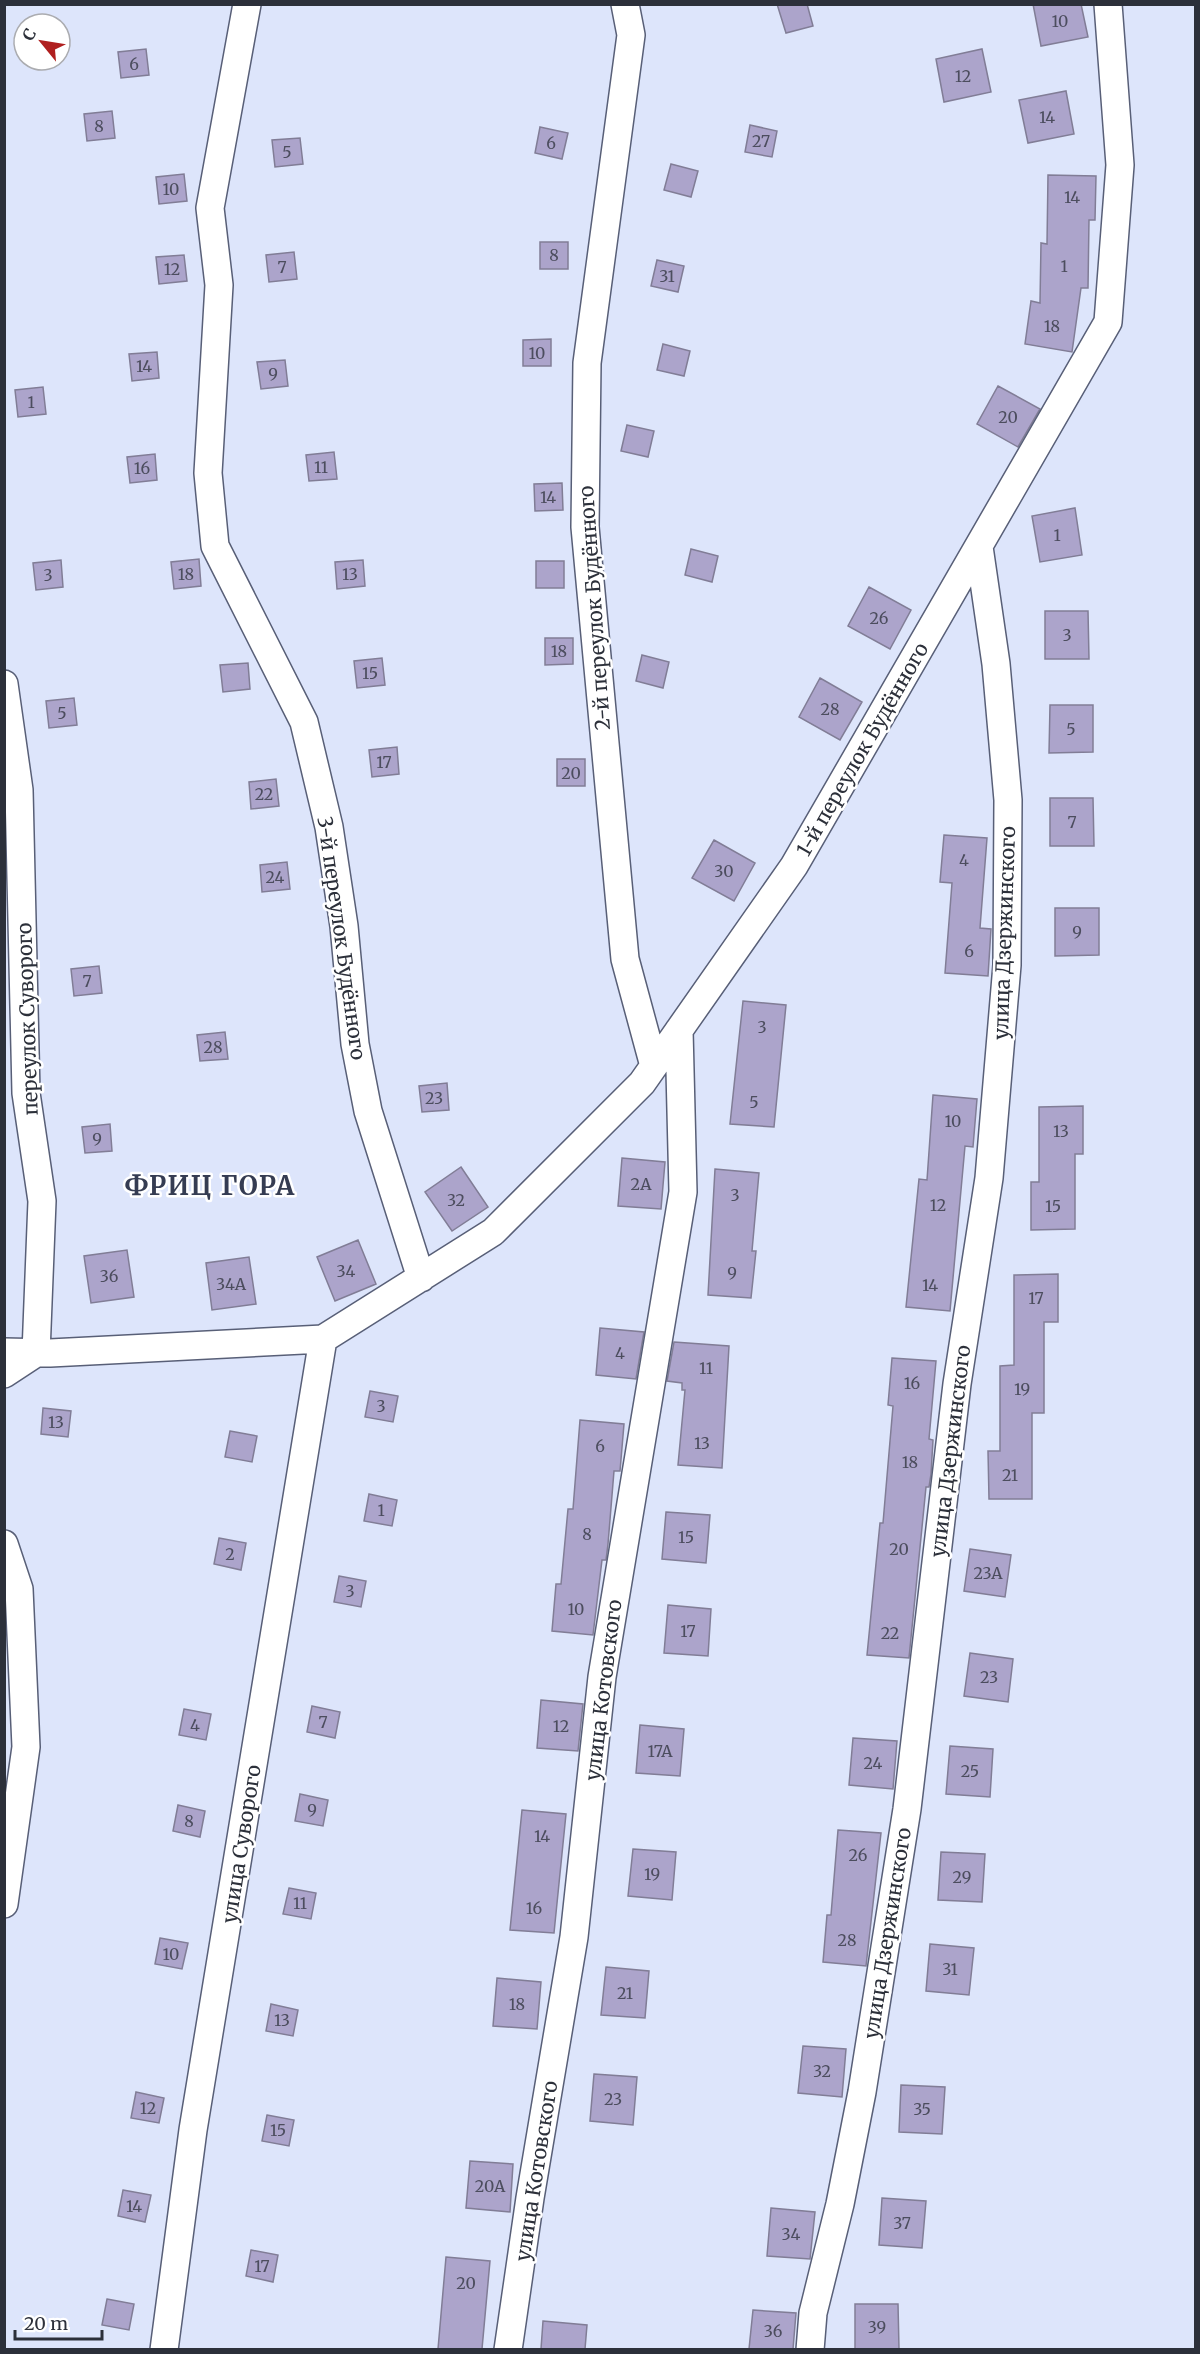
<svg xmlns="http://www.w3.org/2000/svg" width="1200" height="2354" viewBox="0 0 1200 2354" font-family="Merriweather,serif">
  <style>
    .building { fill: #aca4cb; stroke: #817d96; stroke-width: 1.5 }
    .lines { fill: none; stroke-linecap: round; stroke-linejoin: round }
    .minor-casing { stroke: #585f77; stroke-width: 30 }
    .minor { stroke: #fff; stroke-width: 27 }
    .labels { text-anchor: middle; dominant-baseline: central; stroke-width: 5; stroke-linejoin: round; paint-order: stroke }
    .number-label { font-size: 16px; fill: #4c4d5e }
    .street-label { font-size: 20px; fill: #2c303a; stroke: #fff }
    .district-label { font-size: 26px; font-weight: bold; letter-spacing: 1.5px; fill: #353c52; stroke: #fff }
  </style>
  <rect width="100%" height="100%" fill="#dde5fb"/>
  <path class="building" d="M777,4H807L813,26L786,33Z
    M1033,4H1081L1088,37L1041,46Z
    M146,49L149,75L121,78L118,52Z
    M982,49L991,92L944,102L936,59Z
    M1066,91L1074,134L1028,143L1019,100Z
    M112,111L115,138L87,141L84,114Z
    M750,125L777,131L772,157L745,152Z
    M540,127L568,133L562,159L535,153Z
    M300,138L303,164L275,167L272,140Z
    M671,164L698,171L691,197L664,190Z
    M184,174L187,201L159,204L156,177Z
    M1048,175L1096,176L1095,220H1089L1088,288H1081L1072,352L1025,344L1031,301L1040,303L1041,243L1047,244Z
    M540,242H568V269H540Z
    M294,252L297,279L269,282L266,255Z
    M184,255L187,281L159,284L156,257Z
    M657,260L684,266L678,292L651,286Z
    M551,339V366H523V340Z
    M663,344L690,351L684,376L657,370Z
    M157,352L159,378L132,381L129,354Z
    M285,360L288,386L261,389L257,362Z
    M998,386L1040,409L1018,447L977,424Z
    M43,387L46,414L18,417L15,390Z
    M627,425L654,431L648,457L621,451Z
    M334,452L337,479L309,481L306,455Z
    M155,454L157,480L130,483L127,457Z
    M562,483L563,510L535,511L534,484Z
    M1075,508L1082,555L1040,562L1032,516Z
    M691,549L718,556L712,582L685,575Z
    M199,559L201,586L174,589L171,562Z
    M61,560L63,587L36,590L33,563Z
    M363,560L365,586L337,589L335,562Z
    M536,561H564V588H536Z
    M869,587L911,610L890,649L848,626Z
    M1045,611H1088L1089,659H1045Z
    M545,638H573V664L545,665Z
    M642,655L669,662L663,688L636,681Z
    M382,658L385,685L357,688L354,661Z
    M248,663L250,689L223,692L220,665Z
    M820,678L862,702L840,740L799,717Z
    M74,698L77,725L49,728L46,701Z
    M1050,705H1093V752L1049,753Z
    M397,747L399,774L372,777L369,750Z
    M557,759H585V786H557Z
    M276,779L279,806L251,809L249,782Z
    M1050,798H1093L1094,846H1050Z
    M944,835L987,838L980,928L991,929L988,976L945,973L952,883L940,882Z
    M714,840L755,863L734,901L692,878Z
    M287,862L290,889L262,892L260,865Z
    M1055,908H1099V955L1055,956Z
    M99,966L102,993L74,996L71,969Z
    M743,1001L786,1005L774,1127L730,1124Z
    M225,1032L228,1059L200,1061L197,1035Z
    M447,1083L449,1110L422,1112L419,1086Z
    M933,1095L977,1099L973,1147L965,1146L950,1311L906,1307L919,1179L927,1180Z
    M1083,1106V1154H1075V1229L1031,1230V1182H1039V1107Z
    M110,1124L112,1151L85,1153L82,1127Z
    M622,1158L665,1162L661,1209L618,1206Z
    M461,1167L488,1207L452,1231L425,1192Z
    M715,1169L759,1173L752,1251H756L751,1298L708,1295Z
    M358,1240L376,1284L335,1301L317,1257Z
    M127,1250L134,1297L91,1303L84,1256Z
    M249,1257L256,1304L212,1310L206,1263Z
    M1058,1274V1322H1044V1413H1032V1499H989L988,1451H1000V1366L1014,1365V1275Z
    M600,1328L644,1332L636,1379L596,1375Z
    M674,1342L729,1346L722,1468L678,1465L685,1390H682V1383L667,1381Z
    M892,1358L936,1361L929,1439L933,1440L931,1474L929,1487H926L909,1658L867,1655L880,1523H883L893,1406L888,1405Z
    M370,1391L398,1396L393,1422L365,1417Z
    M43,1408L71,1411L68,1437L41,1434Z
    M580,1420L624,1424L620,1471H614L608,1544L606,1560H602L593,1635L552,1631L556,1584H561L568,1509H573Z
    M230,1431L257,1436L252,1462L225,1457Z
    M369,1494L397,1500L392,1526L364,1521Z
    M666,1512L710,1515L706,1563L662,1559Z
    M219,1538L246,1543L241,1570L214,1564Z
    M970,1549L1011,1555L1005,1597L964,1591Z
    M339,1576L366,1581L361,1607L334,1602Z
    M668,1605L711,1609L708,1656L664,1653Z
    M970,1653L1013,1659L1008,1702L964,1696Z
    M541,1700L583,1704L578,1751L537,1748Z
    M312,1706L340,1712L335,1738L307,1732Z
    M184,1709L211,1714L206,1740L179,1735Z
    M640,1725L684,1729L680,1776L636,1773Z
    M853,1738L897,1741L893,1789L849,1785Z
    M950,1746L993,1749L990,1797L946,1794Z
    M300,1794L328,1800L323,1826L295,1821Z
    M178,1805L205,1811L200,1837L173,1831Z
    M522,1810L566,1814L554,1933L510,1930Z
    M838,1830L881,1833L866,1966L823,1962L827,1915H831Z
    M633,1849L676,1852L672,1900L628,1896Z
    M941,1852L985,1854L982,1902L938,1900Z
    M289,1888L316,1893L311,1919L283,1914Z
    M160,1938L188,1943L182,1969L155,1964Z
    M930,1944L974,1948L969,1995L926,1991Z
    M606,1967L649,1971L645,2018L601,2015Z
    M497,1978L541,1982L537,2029L493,2026Z
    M271,2004L298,2010L293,2036L266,2031Z
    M803,2046L846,2049L842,2097L798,2093Z
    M594,2074L637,2077L633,2125L590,2121Z
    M901,2085L945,2087L942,2134L899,2132Z
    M136,2092L164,2098L159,2123L131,2118Z
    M267,2115L294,2120L289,2146L262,2141Z
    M470,2161L513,2164L510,2212L466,2208Z
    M123,2190L151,2195L145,2222L118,2216Z
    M882,2198L926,2201L922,2248L879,2245Z
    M771,2208L815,2212L810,2259L767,2256Z
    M251,2250L278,2255L273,2282L246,2276Z
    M446,2257L490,2261L482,2349H438Z
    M107,2299L134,2304L129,2330L102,2325Z
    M855,2304H898L899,2349H855Z
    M753,2310L796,2313L793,2349H749Z
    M543,2321L587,2325L585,2349H541Z"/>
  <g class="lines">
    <g class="minor-casing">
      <path id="minor" d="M247,4L210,208L219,285L208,473L215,546L304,722L329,827L344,926L355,1044L368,1111L421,1278
        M625,4L631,35L587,363L585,527L625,959L654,1066
        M4,684L19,790L26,1093L42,1201L36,1353L4,1374
        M4,1352L50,1353L323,1339L493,1232L642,1083L794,866L1108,322L1120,165L1108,4
        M4,1544L19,1589L26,1747L4,1904
        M164,2350L193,2130L323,1339
        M508,2350L530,2198L574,1937L602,1677L683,1192L679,1030
        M810,2350L813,2313L840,2204L862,2092L907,1809L957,1384L989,1178L1007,965L1008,800L996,664L979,547"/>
    </g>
    <use href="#minor" class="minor"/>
  </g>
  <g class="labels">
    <g class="number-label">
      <text x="1060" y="21">10</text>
      <text x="134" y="64">6</text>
      <text x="963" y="76">12</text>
      <text x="1047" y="117">14</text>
      <text x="99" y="126">8</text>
      <text x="761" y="141">27</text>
      <text x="551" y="143">6</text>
      <text x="287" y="152">5</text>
      <text x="171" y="189">10</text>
      <text x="1072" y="197">14</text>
      <text x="554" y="255">8</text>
      <text x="1064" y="266">1</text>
      <text x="282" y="267">7</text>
      <text x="172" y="269">12</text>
      <text x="667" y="276">31</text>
      <text x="1052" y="326">18</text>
      <text x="537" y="353">10</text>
      <text x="144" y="366">14</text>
      <text x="273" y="374">9</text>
      <text x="31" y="402">1</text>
      <text x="1008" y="417">20</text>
      <text x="321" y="467">11</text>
      <text x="142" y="468">16</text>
      <text x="548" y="497">14</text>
      <text x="1057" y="535">1</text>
      <text x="186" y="574">18</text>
      <text x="350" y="574">13</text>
      <text x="48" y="575">3</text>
      <text x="879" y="618">26</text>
      <text x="1067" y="635">3</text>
      <text x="559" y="651">18</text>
      <text x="370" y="673">15</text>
      <text x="830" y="709">28</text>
      <text x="62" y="713">5</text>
      <text x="1071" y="729">5</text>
      <text x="384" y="762">17</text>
      <text x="571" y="773">20</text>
      <text x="264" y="794">22</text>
      <text x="1072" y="822">7</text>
      <text x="964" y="860">4</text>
      <text x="724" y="871">30</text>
      <text x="275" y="877">24</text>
      <text x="1077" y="932">9</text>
      <text x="969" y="951">6</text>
      <text x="87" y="981">7</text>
      <text x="762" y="1027">3</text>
      <text x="213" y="1047">28</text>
      <text x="434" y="1098">23</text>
      <text x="754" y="1102">5</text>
      <text x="953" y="1121">10</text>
      <text x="1061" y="1131">13</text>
      <text x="97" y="1139">9</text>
      <text x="641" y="1184">2А</text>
      <text x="735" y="1195">3</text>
      <text x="456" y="1200">32</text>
      <text x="938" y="1205">12</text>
      <text x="1053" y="1206">15</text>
      <text x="346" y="1271">34</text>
      <text x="732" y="1273">9</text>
      <text x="109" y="1276">36</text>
      <text x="231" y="1284">34А</text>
      <text x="930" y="1285">14</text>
      <text x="1036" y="1298">17</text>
      <text x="620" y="1353">4</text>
      <text x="706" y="1368">11</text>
      <text x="912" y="1383">16</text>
      <text x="1022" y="1389">19</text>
      <text x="381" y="1406">3</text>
      <text x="56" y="1422">13</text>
      <text x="702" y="1443">13</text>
      <text x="600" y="1446">6</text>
      <text x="910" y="1462">18</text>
      <text x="1010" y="1475">21</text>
      <text x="381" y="1510">1</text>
      <text x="587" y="1534">8</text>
      <text x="686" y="1537">15</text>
      <text x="899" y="1549">20</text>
      <text x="230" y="1554">2</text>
      <text x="988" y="1573">23А</text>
      <text x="350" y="1591">3</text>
      <text x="576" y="1609">10</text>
      <text x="688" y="1631">17</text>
      <text x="890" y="1633">22</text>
      <text x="989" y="1677">23</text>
      <text x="323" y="1722">7</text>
      <text x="195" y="1725">4</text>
      <text x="561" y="1726">12</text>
      <text x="660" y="1751">17А</text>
      <text x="873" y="1763">24</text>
      <text x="970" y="1771">25</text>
      <text x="312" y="1810">9</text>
      <text x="189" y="1821">8</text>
      <text x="542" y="1836">14</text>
      <text x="858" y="1855">26</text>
      <text x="652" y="1874">19</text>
      <text x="962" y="1877">29</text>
      <text x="300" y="1903">11</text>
      <text x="534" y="1908">16</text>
      <text x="847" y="1940">28</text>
      <text x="171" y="1954">10</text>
      <text x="950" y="1969">31</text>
      <text x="625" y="1993">21</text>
      <text x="517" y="2004">18</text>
      <text x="282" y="2020">13</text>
      <text x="822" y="2071">32</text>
      <text x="613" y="2099">23</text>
      <text x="148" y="2108">12</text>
      <text x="922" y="2109">35</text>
      <text x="278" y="2130">15</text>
      <text x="490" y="2186">20А</text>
      <text x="134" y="2206">14</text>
      <text x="902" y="2223">37</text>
      <text x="791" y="2234">34</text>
      <text x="262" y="2266">17</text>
      <text x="466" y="2283">20</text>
      <text x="877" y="2327">39</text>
      <text x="773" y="2331">36</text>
    </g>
    <g class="street-label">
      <text transform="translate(594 608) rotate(-94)">2-й переулок Будённого</text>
      <text transform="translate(862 749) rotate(-60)">1-й переулок Будённого</text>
      <text transform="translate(1004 933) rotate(-88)">улица Дзержинского</text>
      <text transform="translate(342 938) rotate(82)">3-й переулок Будённого</text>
      <text transform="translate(27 1019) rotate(-92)">переулок Суворого</text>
      <text transform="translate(950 1451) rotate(-83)">улица Дзержинского</text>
      <text transform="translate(603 1690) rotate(-83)">улица Котовского</text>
      <text transform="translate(241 1844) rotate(-81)">улица Суворого</text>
      <text transform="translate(887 1933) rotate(-81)">улица Дзержинского</text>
      <text transform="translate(536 2171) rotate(-81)">улица Котовского</text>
    </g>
    <g class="district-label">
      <text x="210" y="1185">ФРИЦ ГОРА</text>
    </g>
  </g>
  <rect width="1200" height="2354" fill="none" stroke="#2c303a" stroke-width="12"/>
  <g transform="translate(42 42) rotate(300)"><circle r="28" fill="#ffffff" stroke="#abacb0" stroke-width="1.5"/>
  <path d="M0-4.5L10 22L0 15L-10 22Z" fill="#b01f1f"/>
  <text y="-9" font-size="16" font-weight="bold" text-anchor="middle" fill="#2c303a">С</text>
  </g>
  <path d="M15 2330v9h87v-9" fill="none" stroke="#2c303a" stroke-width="3"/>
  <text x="24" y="2330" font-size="18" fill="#2c303a" stroke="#ffffff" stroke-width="4.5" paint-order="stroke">20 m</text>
</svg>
